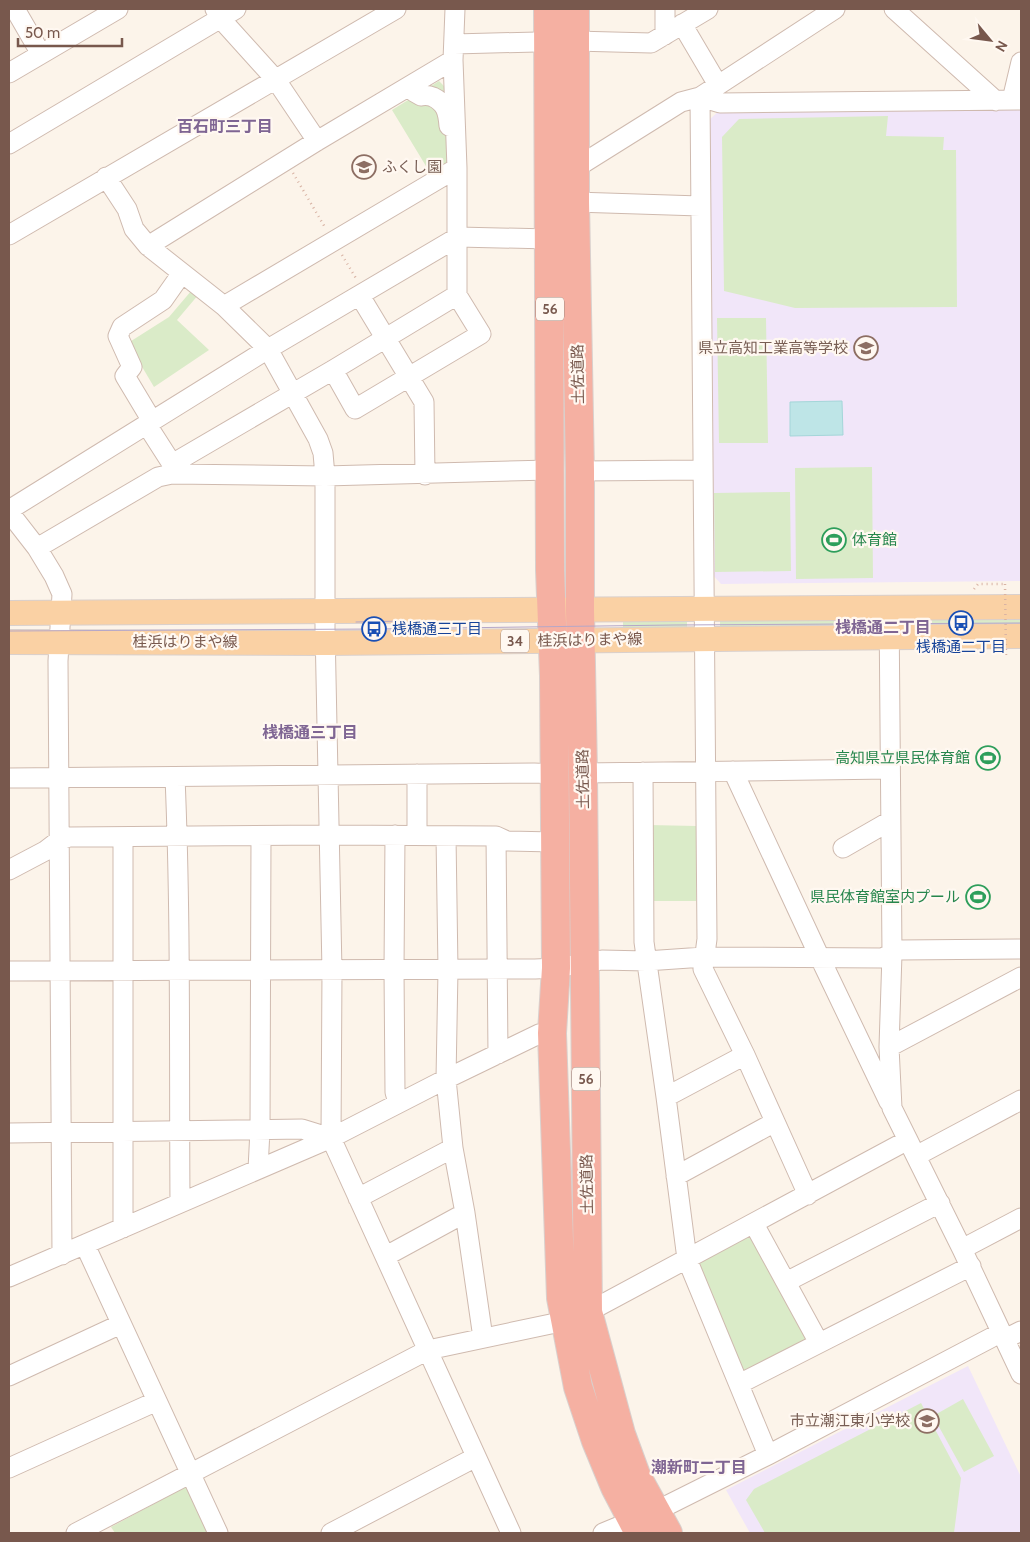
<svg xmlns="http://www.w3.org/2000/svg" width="1030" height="1542" viewBox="0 0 1030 1542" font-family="Cabin,'Noto Sans JP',sans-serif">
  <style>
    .education { fill: #f1e6f9 }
    .green { fill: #daebc8 }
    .water { fill: #bee5e7; stroke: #a4d6d9 }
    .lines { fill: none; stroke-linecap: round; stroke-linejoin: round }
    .minor-casing { stroke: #cfbaaf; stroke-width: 21 }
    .major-casing { stroke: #d9d0cd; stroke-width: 26 }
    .highway-casing { stroke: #d9d0cd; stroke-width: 30 }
    .path { stroke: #d8b3a4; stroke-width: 2.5; stroke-dasharray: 1 4; stroke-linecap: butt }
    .minor { stroke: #fff; stroke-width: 19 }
    .major { stroke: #fad1a4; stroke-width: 24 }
    .highway { stroke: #f5b0a2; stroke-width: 28 }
    .tram { stroke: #b5a7c8; stroke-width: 1 }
    .path-bridge { stroke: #d8b3a4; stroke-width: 2.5; stroke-dasharray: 1 4; stroke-linecap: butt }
    .labels { text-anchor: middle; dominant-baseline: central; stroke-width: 4.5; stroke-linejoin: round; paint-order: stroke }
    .shield { fill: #fff8f1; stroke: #a0887e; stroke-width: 1 }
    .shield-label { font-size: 14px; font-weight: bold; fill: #78584d }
    .education-label { font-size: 15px; fill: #785e54; stroke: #fff8f1; text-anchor: end }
    .street-label { font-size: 15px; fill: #78584d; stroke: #fff8f1 }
    .leisure-label { font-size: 15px; fill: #27864d; stroke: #fff8f1; text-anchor: end }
    .transit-label { font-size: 15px; fill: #164399; stroke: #fff8f1; text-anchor: start }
    .neighbourhood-label { font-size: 16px; font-weight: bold; fill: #7f6593; stroke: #fff8f1 }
  </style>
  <rect width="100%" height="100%" fill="#fcf4ea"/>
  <path class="education" d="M1021,106V581L721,584L712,574L708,121L721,109Z
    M968,1366L1021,1477V1533H750L726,1490Z"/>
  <path class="green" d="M439,81L446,88L450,159L447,168L432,176L392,110Z
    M888,116L886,136L944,137L943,150H956L957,307L795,308L724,291L722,137L739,119Z
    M192,290L199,294L177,320L209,350L154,387L128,343L169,317Z
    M717,318H766L768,443H719Z
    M872,467L873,578L796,579L795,468Z
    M790,492L791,571L715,572L714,493Z
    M1021,613V625L932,626V614Z
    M623,615H687V628H623Z
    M866,615V627L720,628V616Z
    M649,825L696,826V901H648Z
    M747,1237L754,1239L808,1336L805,1343L745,1374L739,1372L697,1268L700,1262Z
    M963,1399L994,1456L964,1472L933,1416Z
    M921,1403L961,1478L954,1533H765L746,1500L754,1489Z
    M187,1486L209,1533H115L111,1527Z"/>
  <path class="water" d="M842,401L843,435L790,436V402Z"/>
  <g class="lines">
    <g class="minor-casing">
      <path id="minor" d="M15,9L41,54
        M215,9L220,18L276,80L317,141
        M894,9L996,101
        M682,24L718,85
        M665,35V9
        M454,44L575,41L651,43L708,9
        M9,73L118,9
        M414,92L421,96C426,95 428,95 433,97C446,103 448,113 449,126
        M700,97L707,939L703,969L745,1055L808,1195
        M700,97L720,103L1021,100
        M1012,100L1021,62
        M9,144L236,9
        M574,169L681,102L700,97L835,9
        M106,177L127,209L134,229L148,246L224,306L268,349L318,439L323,453L325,476V628L332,971L331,1138L511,1533
        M575,202L700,206
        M9,235L396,9
        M148,246L317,141L453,60
        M360,296L424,402L425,475
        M224,306L457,168
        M333,370L355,409L481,334L457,295V168L453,60L455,9
        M152,421L125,376L132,367L118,336L122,327L163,300L182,273
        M147,425L172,464V474
        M172,464L333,370L457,295
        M580,471L703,470
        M9,510L268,349L458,237L550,239
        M9,512L37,548L54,576L62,594L58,661L62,1255
        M37,548L158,477L172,474L325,476L550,470
        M889,607L892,954L889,1047L892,1108L962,1249L1021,1374
        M733,771L820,958L889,1102
        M643,772L644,942L666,1097L687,1259L768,1455
        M583,773L890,769
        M417,774V836
        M175,777C181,919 179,1061 180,1203
        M9,778L534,773L555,774
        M395,835L394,970L395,1092L398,1103
        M446,836L448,970L446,1079L453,1148L465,1213L483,1338
        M496,836L498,1054
        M123,837V1228
        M843,848L890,821
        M9,870L45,851L58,841L69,837L329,835L496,836L507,841L554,842
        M9,971L535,969L556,968L602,960L646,961L704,957L882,958L899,950L1021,949
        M889,1047L1021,977
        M666,1097L745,1055
        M9,1133L302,1129L331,1138
        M916,1156L1021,1100
        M258,1169L260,1130L261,836
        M676,1176L775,1122
        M358,1198L453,1148
        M754,1224L819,1343
        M85,1245L218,1533
        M962,1249L1021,1218
        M386,1256L465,1213
        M9,1277L331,1138L446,1079L539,1034L552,1033
        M786,1282L940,1203
        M1005,1339L1021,1331
        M9,1376L121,1324
        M739,1384L971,1266
        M9,1468L157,1401
        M76,1533L428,1350L565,1321L588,1312L908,1140
        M331,1533L476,1457
        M603,1533L656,1511L768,1455L1002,1332"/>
    </g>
    <g class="major-casing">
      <path id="major" d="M9,613L1021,607
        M9,642L326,643L1021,636"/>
    </g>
    <g class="highway-casing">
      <path id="highway" d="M548,9L550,570L554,676L556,968L552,1033L561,1298L578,1387L596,1441L615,1487L639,1533
        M575,9V202L580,471V610L583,773L588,1312L621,1434L636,1475L668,1533"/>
    </g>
    <path class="path" d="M293,173L326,229
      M342,255L357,280
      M974,589L978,584H1005"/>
    <use href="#minor" class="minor"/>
    <use href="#major" class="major"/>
    <use href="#highway" class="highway"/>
    <path class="tram" d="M356,622L404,621
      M9,631L374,629L674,625L1021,623"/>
    <path class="path-bridge" d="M1005,584L1006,656"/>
  </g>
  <defs>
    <g id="school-ring" transform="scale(1.25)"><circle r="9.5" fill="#fff8f1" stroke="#8d6e63" stroke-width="1.5"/><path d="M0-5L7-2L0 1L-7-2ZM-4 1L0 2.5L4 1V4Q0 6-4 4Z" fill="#8d6e63"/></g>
    <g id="stadium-ring" transform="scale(1.25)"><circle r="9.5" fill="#fff8f1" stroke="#2e9e5b" stroke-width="1.5"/><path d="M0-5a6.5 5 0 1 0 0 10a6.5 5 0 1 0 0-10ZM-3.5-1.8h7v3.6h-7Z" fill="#2e9e5b"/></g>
    <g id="bus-ring" transform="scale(1.25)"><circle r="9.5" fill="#fff8f1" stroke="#1a4fb4" stroke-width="1.5"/><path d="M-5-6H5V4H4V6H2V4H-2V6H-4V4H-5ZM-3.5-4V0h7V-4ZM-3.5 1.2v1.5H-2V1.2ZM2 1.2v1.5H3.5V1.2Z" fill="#1a4fb4"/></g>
  </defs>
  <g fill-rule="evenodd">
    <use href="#school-ring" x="364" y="167"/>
    <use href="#school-ring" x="866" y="348"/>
    <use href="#stadium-ring" x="834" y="540"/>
    <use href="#bus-ring" x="961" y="623"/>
    <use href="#bus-ring" x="374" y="629"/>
    <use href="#stadium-ring" x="988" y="758"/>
    <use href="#stadium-ring" x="978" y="897"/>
    <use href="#school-ring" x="927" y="1421"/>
  </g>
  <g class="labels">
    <g class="shield">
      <rect x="536" y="297.5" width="28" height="23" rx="4"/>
      <rect x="501" y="629.5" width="28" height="23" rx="4"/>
      <rect x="572" y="1067.5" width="28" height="23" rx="4"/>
    </g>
    <g class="shield-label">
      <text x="550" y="309">56</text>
      <text x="515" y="641">34</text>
      <text x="586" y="1079">56</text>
    </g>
    <g class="education-label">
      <text x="382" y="167" text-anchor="start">ふくし園</text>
      <text x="848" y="348">県立高知工業高等学校</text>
      <text x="910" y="1421">市立潮江東小学校</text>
    </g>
    <g class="street-label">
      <text transform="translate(578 374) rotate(-91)">土佐道路</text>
      <text transform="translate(590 640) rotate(-1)">桂浜はりまや線</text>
      <text x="185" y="642">桂浜はりまや線</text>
      <text transform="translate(583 779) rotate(-91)">土佐道路</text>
      <text transform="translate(587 1184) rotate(-91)">土佐道路</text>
    </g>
    <g class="leisure-label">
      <text x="852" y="540" text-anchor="start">体育館</text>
      <text x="970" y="758">高知県立県民体育館</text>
      <text x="960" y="897">県民体育館室内プール</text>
    </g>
    <g class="transit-label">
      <text x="392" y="629">桟橋通三丁目</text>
      <text x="961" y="647" text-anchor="middle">桟橋通二丁目</text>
    </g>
    <g class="neighbourhood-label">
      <text x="225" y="126">百石町三丁目</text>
      <text x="883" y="627">桟橋通二丁目</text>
      <text x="310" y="732">桟橋通三丁目</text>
      <text x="699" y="1467">潮新町二丁目</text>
    </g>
  </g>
  <rect width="1030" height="1542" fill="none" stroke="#78584d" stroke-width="20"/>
  <g transform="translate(990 40) rotate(119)" stroke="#fff8f1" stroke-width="4" paint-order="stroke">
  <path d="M0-4L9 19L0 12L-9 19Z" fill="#78584d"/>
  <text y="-8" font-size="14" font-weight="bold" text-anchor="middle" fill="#78584d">N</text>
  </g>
  <path d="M18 38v8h104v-8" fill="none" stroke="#78584d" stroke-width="2.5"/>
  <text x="25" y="38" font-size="15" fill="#78584d" stroke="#fff8f1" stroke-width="4" paint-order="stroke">50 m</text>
</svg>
